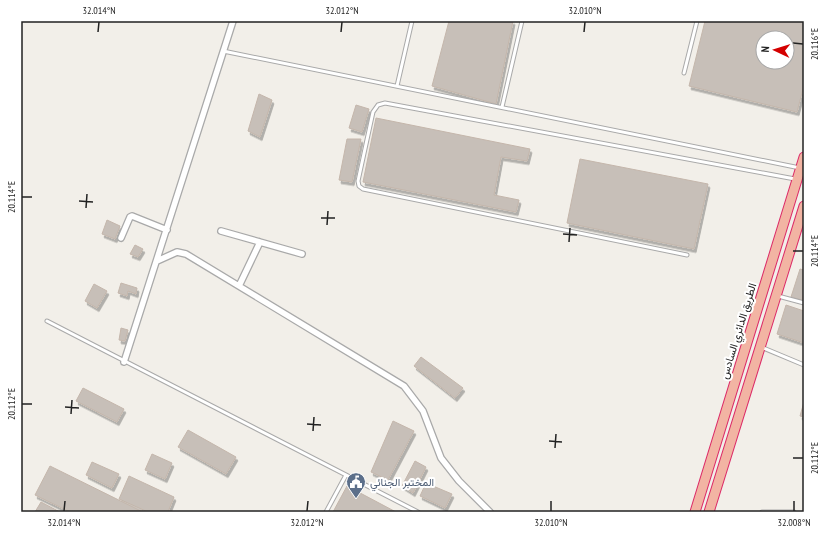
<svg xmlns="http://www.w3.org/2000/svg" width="825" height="533" viewBox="0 0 825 533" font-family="'PT Sans Narrow',Vazirmatn,sans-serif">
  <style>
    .building { fill: #c7bfb8; stroke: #c4b6ab; fill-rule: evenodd; filter: url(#shadow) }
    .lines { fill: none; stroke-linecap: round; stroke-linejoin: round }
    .service-casing { stroke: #a9a9a9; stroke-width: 5 }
    .minor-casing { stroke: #a9a9a9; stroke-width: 8 }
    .trunk-casing { stroke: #dc2a67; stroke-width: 11 }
    .service { stroke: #fff; stroke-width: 3 }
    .minor { stroke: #fff; stroke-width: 5.5 }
    .trunk { stroke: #f2b4a3; stroke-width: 9 }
    .ticks { fill: none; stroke: #222; stroke-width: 1.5 }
    .labels { text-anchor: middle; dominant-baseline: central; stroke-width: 4; stroke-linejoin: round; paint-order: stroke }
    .street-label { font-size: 11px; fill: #222; stroke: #fff }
    .service-label { font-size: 11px; fill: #4e5e75; stroke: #fff; text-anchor: start }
    .neatline { fill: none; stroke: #222; stroke-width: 1.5 }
    .ticks-label { font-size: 10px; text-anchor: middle; fill: #222 }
  </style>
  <defs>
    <filter id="shadow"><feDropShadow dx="2" dy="3.5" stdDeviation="0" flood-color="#0004"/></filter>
  </defs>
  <rect width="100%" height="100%" fill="#f2efe9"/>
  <path class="building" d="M449,21H513L496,104L432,86Z
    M705,21H804V85L797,112L689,86ZM763,38H787V62H763Z
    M259,94L272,100L260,137L248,131Z
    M356,105L369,109L362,132L349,128Z
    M376,118L530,149L527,161L501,157L494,195L519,200L516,212L363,182Z
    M347,139H361L352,182L339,180Z
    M580,159L708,184L694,249L567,223Z
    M107,220L120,226L115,239L102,234Z
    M135,245L143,249L138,257L130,254Z
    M800,269L804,270V293L802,300L791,297Z
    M121,283L137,288L136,294L128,291L127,296L118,293Z
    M94,284L107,291L97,308L85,301Z
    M786,305L804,311V343L777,334Z
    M121,328L128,330L125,341L119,340Z
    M421,357L463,388L455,398L414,366Z
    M83,388L124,409L117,422L76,401Z
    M804,402V417L800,416Z
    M393,421L414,431L388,480L371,472Z
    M188,430L236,457L226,474L178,447Z
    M152,454L172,463L165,479L145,470Z
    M415,461L426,467L413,493L402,486Z
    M92,462L119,474L112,488L86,475Z
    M50,466L143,512H70L35,495Z
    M129,476L174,497L168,512H148L119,499Z
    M426,483L452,494L445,508L420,496Z
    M347,486L396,512H333Z
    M41,502L60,512H35Z"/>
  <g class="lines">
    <g class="service-casing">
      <path id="service" d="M223,51L800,168
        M684,73L697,21
        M397,86L412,21
        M502,107L522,21
        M687,255L363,189L359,186L358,181L373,112L378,105L385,103L795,179
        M778,296L804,303
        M47,321L418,512
        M761,347L804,365
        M326,512L346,475
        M762,512H794"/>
    </g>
    <g class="minor-casing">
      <path id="minor" d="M221,231L302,254
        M121,238L130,217L132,216L167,230
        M157,261L177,252L186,254L404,386L423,411L441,458L459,481L490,512
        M239,286L260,242
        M124,362L233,21"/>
    </g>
    <g class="trunk-casing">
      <path id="trunk" d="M695,512L804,157
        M709,512L804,206"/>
    </g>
    <use href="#service" class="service"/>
    <use href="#minor" class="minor"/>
    <use href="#trunk" class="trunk"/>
  </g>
  <path class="ticks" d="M98,32L99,22M341,32L342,22M584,32L585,22M793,43L803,44M22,197H32M79,201L93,202M86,208L87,194M321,218H335M327,225L328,211M563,234L577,235M569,242L570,228M793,251H803M22,404H32M65,407L79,408M71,414L72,400M307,424L321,425M313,431L314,417M549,441L562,442M555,448L556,434M793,458H803M64,511L65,501M307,511L308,501M551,511V501M794,511V501"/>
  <defs>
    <g id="civic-pin" transform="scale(1)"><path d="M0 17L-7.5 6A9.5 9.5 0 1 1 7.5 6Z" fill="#5c6f8a" stroke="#fff"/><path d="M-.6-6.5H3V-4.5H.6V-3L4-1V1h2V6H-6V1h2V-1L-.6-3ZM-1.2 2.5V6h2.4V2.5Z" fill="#fff"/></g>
  </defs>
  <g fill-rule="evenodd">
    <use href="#civic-pin" x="356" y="482"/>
  </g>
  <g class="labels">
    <g class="street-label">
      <text transform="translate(738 331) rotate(-73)">الطريق الدائري السادس</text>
    </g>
    <g class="service-label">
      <text x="370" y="482">المختبر الجنائي</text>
    </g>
  </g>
  <rect width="825" height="533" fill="none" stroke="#ffffff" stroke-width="44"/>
  <g transform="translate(775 50) rotate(274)"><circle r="19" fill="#ffffff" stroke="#a7a7a7"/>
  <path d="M0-3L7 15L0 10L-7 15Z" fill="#d40000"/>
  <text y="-6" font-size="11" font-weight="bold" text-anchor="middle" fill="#222222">N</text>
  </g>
  <rect x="22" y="22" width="781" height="489" class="neatline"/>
  <g class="ticks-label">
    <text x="99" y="14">32.014°N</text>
    <text x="342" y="14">32.012°N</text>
    <text x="585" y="14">32.010°N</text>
    <text transform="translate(814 44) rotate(-90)" y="4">20.116°E</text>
    <text transform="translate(11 197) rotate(-90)" y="4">20.114°E</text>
    <text transform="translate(814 251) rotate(-90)" y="4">20.114°E</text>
    <text transform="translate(11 404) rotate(-90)" y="4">20.112°E</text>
    <text transform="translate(814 458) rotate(-90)" y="4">20.112°E</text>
    <text x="64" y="526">32.014°N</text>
    <text x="307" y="526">32.012°N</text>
    <text x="551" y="526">32.010°N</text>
    <text x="794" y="526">32.008°N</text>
  </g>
</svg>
